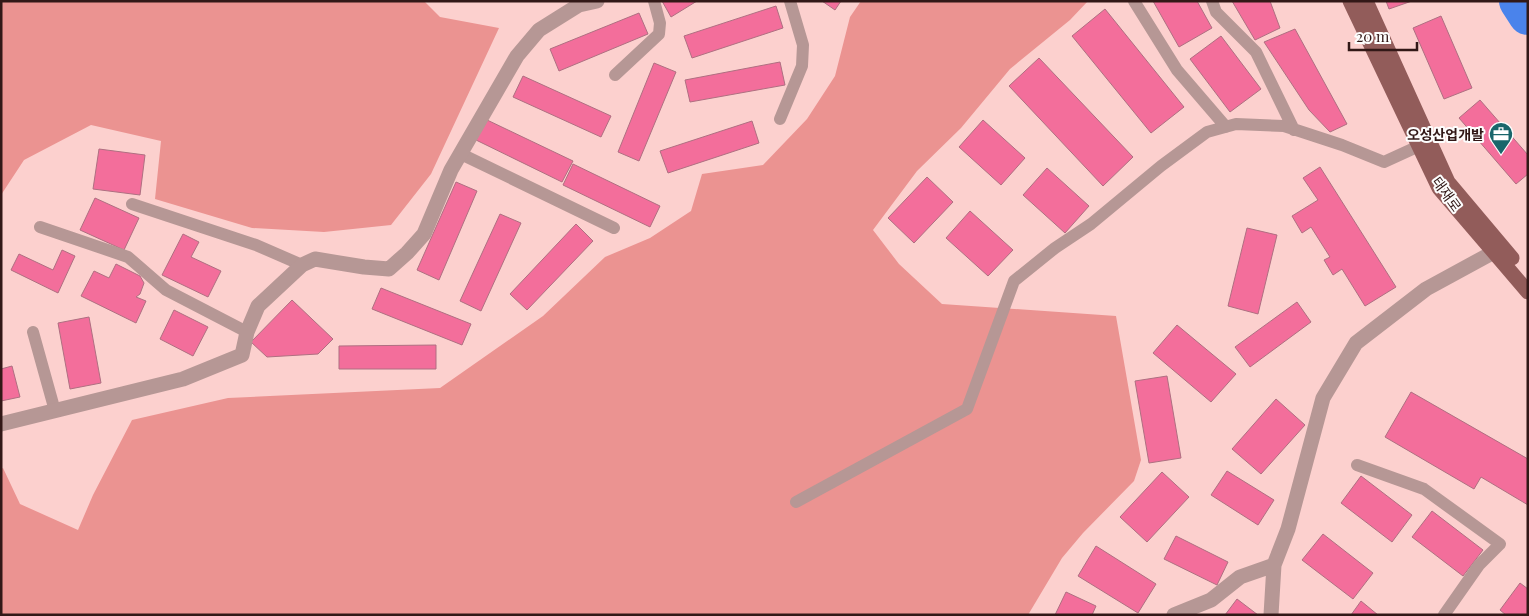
<svg xmlns="http://www.w3.org/2000/svg" width="1529" height="616" viewBox="0 0 1529 616" font-family="'Playfair Display','Noto Sans KR',serif">
  <style>
    .green { fill: #eb9391 }
    .lines { fill: none; stroke-linecap: round; stroke-linejoin: round }
    .river { stroke: #4a83eb; stroke-width: 40 }
    .building { fill: #f36e9b; stroke: #af6f81 }
    .lane { stroke: #b69795; stroke-width: 12 }
    .street { stroke: #b69795; stroke-width: 15 }
    .primary { stroke: #925c5a; stroke-width: 15 }
    .labels { text-anchor: middle; dominant-baseline: central; stroke-width: 4; stroke-linejoin: round; paint-order: stroke }
    .poi-label { font-size: 14px; font-weight: bold; fill: #321817; stroke: #fdfdfd; text-anchor: end }
    .street-label { font-size: 14px; fill: #321817; stroke: #fdfdfd }
  </style>
  <rect width="100%" height="100%" fill="#fcd0ce"/>
  <path class="green" d="M1,1H424L440,17L499,28L431,174L391,225L324,232L252,228L155,199L161,141L91,125L24,160L1,195Z
    M861,1H1088L1070,20L1010,69L961,128L917,171L873,230L899,264L942,304L1116,316L1141,460L1134,481L1083,533L1062,558L1028,615H1V469L3,468L20,504L78,530L93,495L132,420L228,398L440,388L543,316L605,257L650,238L691,211L702,174L763,165L807,119L835,76L850,17Z"/>
  <g class="lines">
    <path class="river" d="M1519,1L1528,15"/>
  </g>
  <path class="building" d="M662,1H697L671,17Z
    M822,1H841L835,10Z
    M1153,1H1197L1212,28L1179,47Z
    M1232,1H1270L1280,28L1255,40Z
    M1386,1H1412L1389,9Z
    M776,6L783,28L692,58L684,36Z
    M1105,9L1184,107L1151,133L1072,36Z
    M639,13L648,34L559,71L550,49Z
    M1441,16L1472,88L1444,99L1413,28Z
    M1295,29L1347,124L1330,132L1309,110L1264,42Z
    M1221,36L1261,89L1230,112L1190,59Z
    M1039,58L1133,157L1103,186L1009,86Z
    M780,62L785,85L690,102L685,80Z
    M654,63L676,72L639,161L618,152Z
    M523,76L611,116L601,137L513,97Z
    M1480,100L1528,155V174L1516,184L1459,118Z
    M485,119L573,161L562,182L476,140Z
    M983,120L1025,158L1001,185L959,147Z
    M752,121L759,143L668,173L660,151Z
    M99,149L145,155L140,195L93,189Z
    M573,164L660,206L650,227L563,185Z
    M1320,167L1396,287L1365,306L1342,269L1333,275L1324,260L1330,257L1311,227L1302,233L1292,216L1318,200L1303,178Z
    M1047,168L1089,206L1065,233L1023,195Z
    M927,177L953,202L914,243L888,218Z
    M456,182L477,191L439,280L417,270Z
    M95,198L139,218L124,250L80,230Z
    M970,211L1013,250L988,276L946,238Z
    M500,214L521,223L481,311L460,301Z
    M576,224L593,241L527,310L510,294Z
    M1247,228L1277,235L1258,314L1228,306Z
    M183,234L199,242L191,257L221,271L208,297L162,275Z
    M62,250L75,256L58,293L11,270L19,254L53,270Z
    M116,264L140,276L144,283L140,294L136,297L146,301L136,323L81,296L94,271L109,278Z
    M381,288L471,324L462,345L372,309Z
    M292,300L333,339L318,354L267,357L251,342Z
    M1297,302L1311,322L1250,367L1235,347Z
    M174,310L208,327L193,356L160,339Z
    M89,317L101,383L70,389L58,323Z
    M1177,325L1236,374L1211,402L1153,353Z
    M436,345V369H339V346Z
    M12,366L20,397L1,401V369Z
    M1167,376L1181,458L1149,463L1135,381Z
    M1411,392L1528,459V505L1481,477L1474,489L1385,437Z
    M1276,399L1305,425L1261,474L1232,449Z
    M1227,471L1274,500L1258,525L1211,495Z
    M1162,472L1189,497L1147,542L1120,517Z
    M1361,476L1412,515L1392,542L1341,503Z
    M1432,511L1483,550L1463,576L1412,537Z
    M1323,534L1373,573L1353,599L1302,560Z
    M1176,536L1228,562L1217,585L1164,559Z
    M1096,546L1156,584L1138,613L1078,576Z
    M1520,583L1528,589V615H1506L1500,610Z
    M1066,592L1096,606L1092,615H1055Z
    M1237,599L1258,615H1225Z
    M1361,601L1378,615H1351Z"/>
  <g class="lines">
    <path class="lane" d="M1134,1L1177,70L1226,127
      M1212,1L1216,12L1256,52L1294,130
      M615,75L659,34L660,23L654,1
      M780,119L802,66L803,45L790,1
      M461,154L614,228
      M132,204L256,245L302,265
      M40,227L128,257L166,290L247,332
      M33,332L55,411
      M1357,465L1424,489L1500,544L1479,565L1444,615
      M796,502L967,409L1014,281L1055,248L1091,224L1161,166L1207,132L1236,124L1284,126L1342,145L1384,162L1419,146"/>
    <path class="street" d="M1,424L183,379L242,355L247,332L258,306L302,265L315,259L364,267L389,269L407,253L424,234L451,170L517,56L539,30L579,5L597,1
      M1174,615L1211,600L1240,577L1274,565
      M1271,615L1274,565L1288,529L1323,398L1356,343L1426,289L1494,252"/>
    <path class="primary" d="M1350,1L1439,188L1528,292
      M1366,1L1448,182L1512,258"/>
  </g>
  <defs>
    <g id="office-pin" transform="scale(1.25)"><path d="M0 17L-7.5 6A9.5 9.5 0 1 1 7.5 6Z" fill="#19666b" stroke="#fdfdfd"/><path d="M-6-3h4V-5.5h4V-3h4V5H-6ZM-1-4.5V-3h2v-1.5ZM-6 0V1H6V0Z" fill="#fff"/></g>
  </defs>
  <g fill-rule="evenodd">
    <use href="#office-pin" x="1501" y="134"/>
  </g>
  <g class="labels">
    <g class="poi-label">
      <text x="1484" y="134">오성산업개발</text>
    </g>
    <g class="street-label">
      <text transform="translate(1447 194) rotate(54)">태재로</text>
    </g>
  </g>
  <rect width="1529" height="616" fill="none" stroke="#321817" stroke-width="5"/>
  <path d="M1349 42v8h68v-8" fill="none" stroke="#321817" stroke-width="2.5"/>
  <text x="1356" y="42" font-size="15" fill="#321817" stroke="#fdfdfd" stroke-width="4" paint-order="stroke">20 m</text>
</svg>
